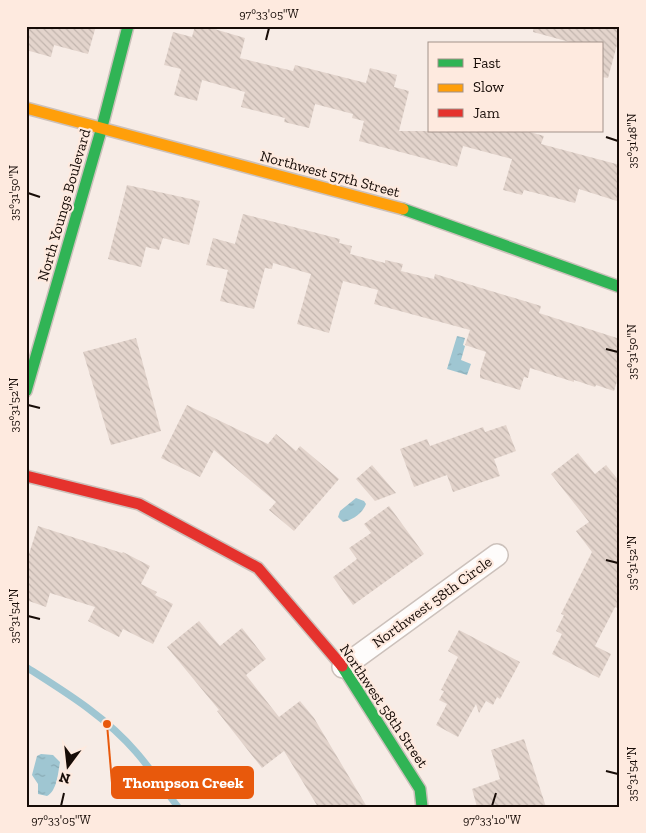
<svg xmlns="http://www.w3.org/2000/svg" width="646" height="833" viewBox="0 0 646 833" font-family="'Zilla Slab',serif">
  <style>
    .water { fill: url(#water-ripples) }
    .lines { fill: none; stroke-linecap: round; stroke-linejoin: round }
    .stream { stroke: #9fc6d2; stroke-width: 7 }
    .building { fill: url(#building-back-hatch) }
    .street-casing { stroke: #ccc1bb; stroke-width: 24 }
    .fast-casing { stroke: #ccc1bb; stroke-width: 14 }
    .slow-casing { stroke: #ccc1bb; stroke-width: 14 }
    .jam-casing { stroke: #ccc1bb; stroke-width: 14 }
    .street { stroke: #fefcfb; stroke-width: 21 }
    .fast { stroke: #30b455; stroke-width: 11 }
    .slow { stroke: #ff9f0a; stroke-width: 11 }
    .jam { stroke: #e5322d; stroke-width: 11 }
    .ticks { fill: none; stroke: #170c07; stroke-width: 2 }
    .labels { text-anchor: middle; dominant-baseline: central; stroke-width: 4.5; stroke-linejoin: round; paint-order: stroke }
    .street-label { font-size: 15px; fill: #170c07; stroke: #feeadf }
    .leader { fill: none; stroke: #e8590c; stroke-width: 2 }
    .callout-dot { fill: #e8590c; stroke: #feeadf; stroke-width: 2 }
    .callout { fill: #e8590c; stroke: #e8590c; stroke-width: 2 }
    .callout-label { font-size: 16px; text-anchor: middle; font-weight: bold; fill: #fff }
    .neatline { fill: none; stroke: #170c07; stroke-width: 2 }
    .ticks-label { font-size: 12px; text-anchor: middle; fill: #170c07 }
  </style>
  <defs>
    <pattern id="water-ripples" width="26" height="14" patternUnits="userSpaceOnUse" patternTransform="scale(1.25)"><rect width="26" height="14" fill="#9fc6d2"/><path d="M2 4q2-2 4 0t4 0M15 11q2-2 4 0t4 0" fill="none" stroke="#88a9b3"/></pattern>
    <pattern id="building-back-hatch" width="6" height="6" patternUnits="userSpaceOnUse" patternTransform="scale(1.25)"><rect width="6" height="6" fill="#e3d4cc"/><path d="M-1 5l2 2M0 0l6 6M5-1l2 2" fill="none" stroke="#c2b5ae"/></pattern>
  </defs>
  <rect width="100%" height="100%" fill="#f7ece6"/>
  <path class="water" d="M457,336L465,338L463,345L465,346L461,360L471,364L467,375L447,369Z
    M356,498L364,501L366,504C363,513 351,521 343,522L338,517L340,511Z
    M41,754L53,755L60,762C58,773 57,791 47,796L38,794V784L32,775L37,756Z"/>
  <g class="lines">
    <path class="stream" d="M26,667C65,692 105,716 136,752C151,769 164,789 178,807"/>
  </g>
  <path class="building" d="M26,26H96L88,54L54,45L51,57L26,50Z
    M195,26H204L245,38L240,58L293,71L295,65L366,83L370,68L397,75L394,87L409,91L399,131H526L544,136L541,144L620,165V202L579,189L575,203L524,190L522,195L503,190L512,159L463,146L457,167L359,141L364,121L352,118L353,114L315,104L309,128L284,122L285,118L241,107L245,92L202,80L197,101L174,95L181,69L164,65L173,32L192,37Z
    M534,26H620V34L608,78L602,77V44H577L533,32Z
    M127,185L200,201L189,245L163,238L159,250L146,247L141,267L108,259Z
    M243,214L340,239L339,243L352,246L350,254L385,263V260L403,264L401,271L434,279L435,274L541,306L539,313L620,339V372L614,391L596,385L595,387L574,380V382L530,368L528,378L524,377L520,390L480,378V371L486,352L465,345L470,330L374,304L378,290L343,281L329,333L297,324L311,274L273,263L272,269L265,268L254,309L220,301L228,270L206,265L213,238L235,244Z
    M136,338L161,431L111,445L83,352Z
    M187,405L268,444L276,434L296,451L300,446L339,479L294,531L269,510L276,502L214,450L200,477L161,458Z
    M506,425L516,451L494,459L500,476L453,492L447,475L414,487L400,449L427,439L430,446L483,427L485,432Z
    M578,453L595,474L606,465L620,482V609L615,607L595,646L611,654L599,678L552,654L562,634L556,631L564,615L561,614L592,552L576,531L589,522L551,474Z
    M372,465L396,493L375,501L356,479Z
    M389,506L424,554L353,605L333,577L357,559L349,548L371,533L364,524Z
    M38,526L122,553L123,552L150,566L141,584L157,592L155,595L173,604L153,644L123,629L119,637L88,621L95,607L50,593L46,607L26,600V563Z
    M199,621L220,646L242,628L266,659L246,675L279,717L300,701L314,718L367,807H318L284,751L262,768L217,711L219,710L167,647Z
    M459,630L520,662L500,699L497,697L493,705L486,701L479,713L476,704L458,737L436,725L447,704L439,700L444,691L441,690L458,657L448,651Z
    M524,739L546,807H477L472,789L500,779L491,750Z"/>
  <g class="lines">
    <g class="street-casing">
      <path id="street" d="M343,667L497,555"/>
    </g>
    <g class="fast-casing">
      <path id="fast" d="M403,209L620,287
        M26,391L102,127L128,26
        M342,666L420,789L422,807"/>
    </g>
    <g class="slow-casing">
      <path id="slow" d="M26,108L403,209"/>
    </g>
    <g class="jam-casing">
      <path id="jam" d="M26,476L139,504L258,568L342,666"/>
    </g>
    <use href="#street" class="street"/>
    <use href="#fast" class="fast"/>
    <use href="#slow" class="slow"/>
    <use href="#jam" class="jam"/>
  </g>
  <path class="ticks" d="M266,40L269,28M606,137L618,141M28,193L40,197M606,349L618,352M28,405L40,408M606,560L618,563M28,616L40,619M606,771L618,774M61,806L64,793M492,806L496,793"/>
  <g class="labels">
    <g class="street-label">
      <text transform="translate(330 174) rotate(15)">Northwest 57th Street</text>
      <text transform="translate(64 205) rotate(-74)">North Youngs Boulevard</text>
      <text transform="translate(432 602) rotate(-36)">Northwest 58th Circle</text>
      <text transform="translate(384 706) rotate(56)">Northwest 58th Street</text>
    </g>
  </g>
  <path class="leader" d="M107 724L112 783"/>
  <circle class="callout-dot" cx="107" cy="724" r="5"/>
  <rect class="callout" x="112" y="767" width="141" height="31" rx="5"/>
  <g class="callout-label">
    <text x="183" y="788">Thompson Creek</text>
  </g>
  <rect width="646" height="833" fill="none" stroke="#feeadf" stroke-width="55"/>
  <rect x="428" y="42" width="175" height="90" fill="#feeadf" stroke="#a29189"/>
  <rect x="438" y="59" width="25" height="8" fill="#30b455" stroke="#a29189"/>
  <text x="473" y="68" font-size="15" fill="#170c07">Fast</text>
  <rect x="438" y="84" width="25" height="8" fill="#ff9f0a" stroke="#a29189"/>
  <text x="473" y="92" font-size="15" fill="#170c07">Slow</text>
  <rect x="438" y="109" width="25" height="8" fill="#e5322d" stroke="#a29189"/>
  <text x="473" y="118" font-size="15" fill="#170c07">Jam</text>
  <g transform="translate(68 766) rotate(195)" stroke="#feeadf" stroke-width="4" paint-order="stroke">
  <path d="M0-4L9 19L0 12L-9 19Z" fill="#170c07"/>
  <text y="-8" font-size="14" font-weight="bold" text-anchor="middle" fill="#170c07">N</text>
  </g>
  <rect x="28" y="28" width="590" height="778" class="neatline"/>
  <g class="ticks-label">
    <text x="269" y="18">97°33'05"W</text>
    <text transform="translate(632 141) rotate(-90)" y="4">35°31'48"N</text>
    <text transform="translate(14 193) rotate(-90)" y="4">35°31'50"N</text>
    <text transform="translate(632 352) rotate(-90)" y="4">35°31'50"N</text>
    <text transform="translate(14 405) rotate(-90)" y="4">35°31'52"N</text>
    <text transform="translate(632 563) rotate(-90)" y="4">35°31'52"N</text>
    <text transform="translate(14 616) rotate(-90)" y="4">35°31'54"N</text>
    <text transform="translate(632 774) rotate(-90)" y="4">35°31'54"N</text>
    <text x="61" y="824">97°33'05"W</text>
    <text x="492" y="824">97°33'10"W</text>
  </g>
</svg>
